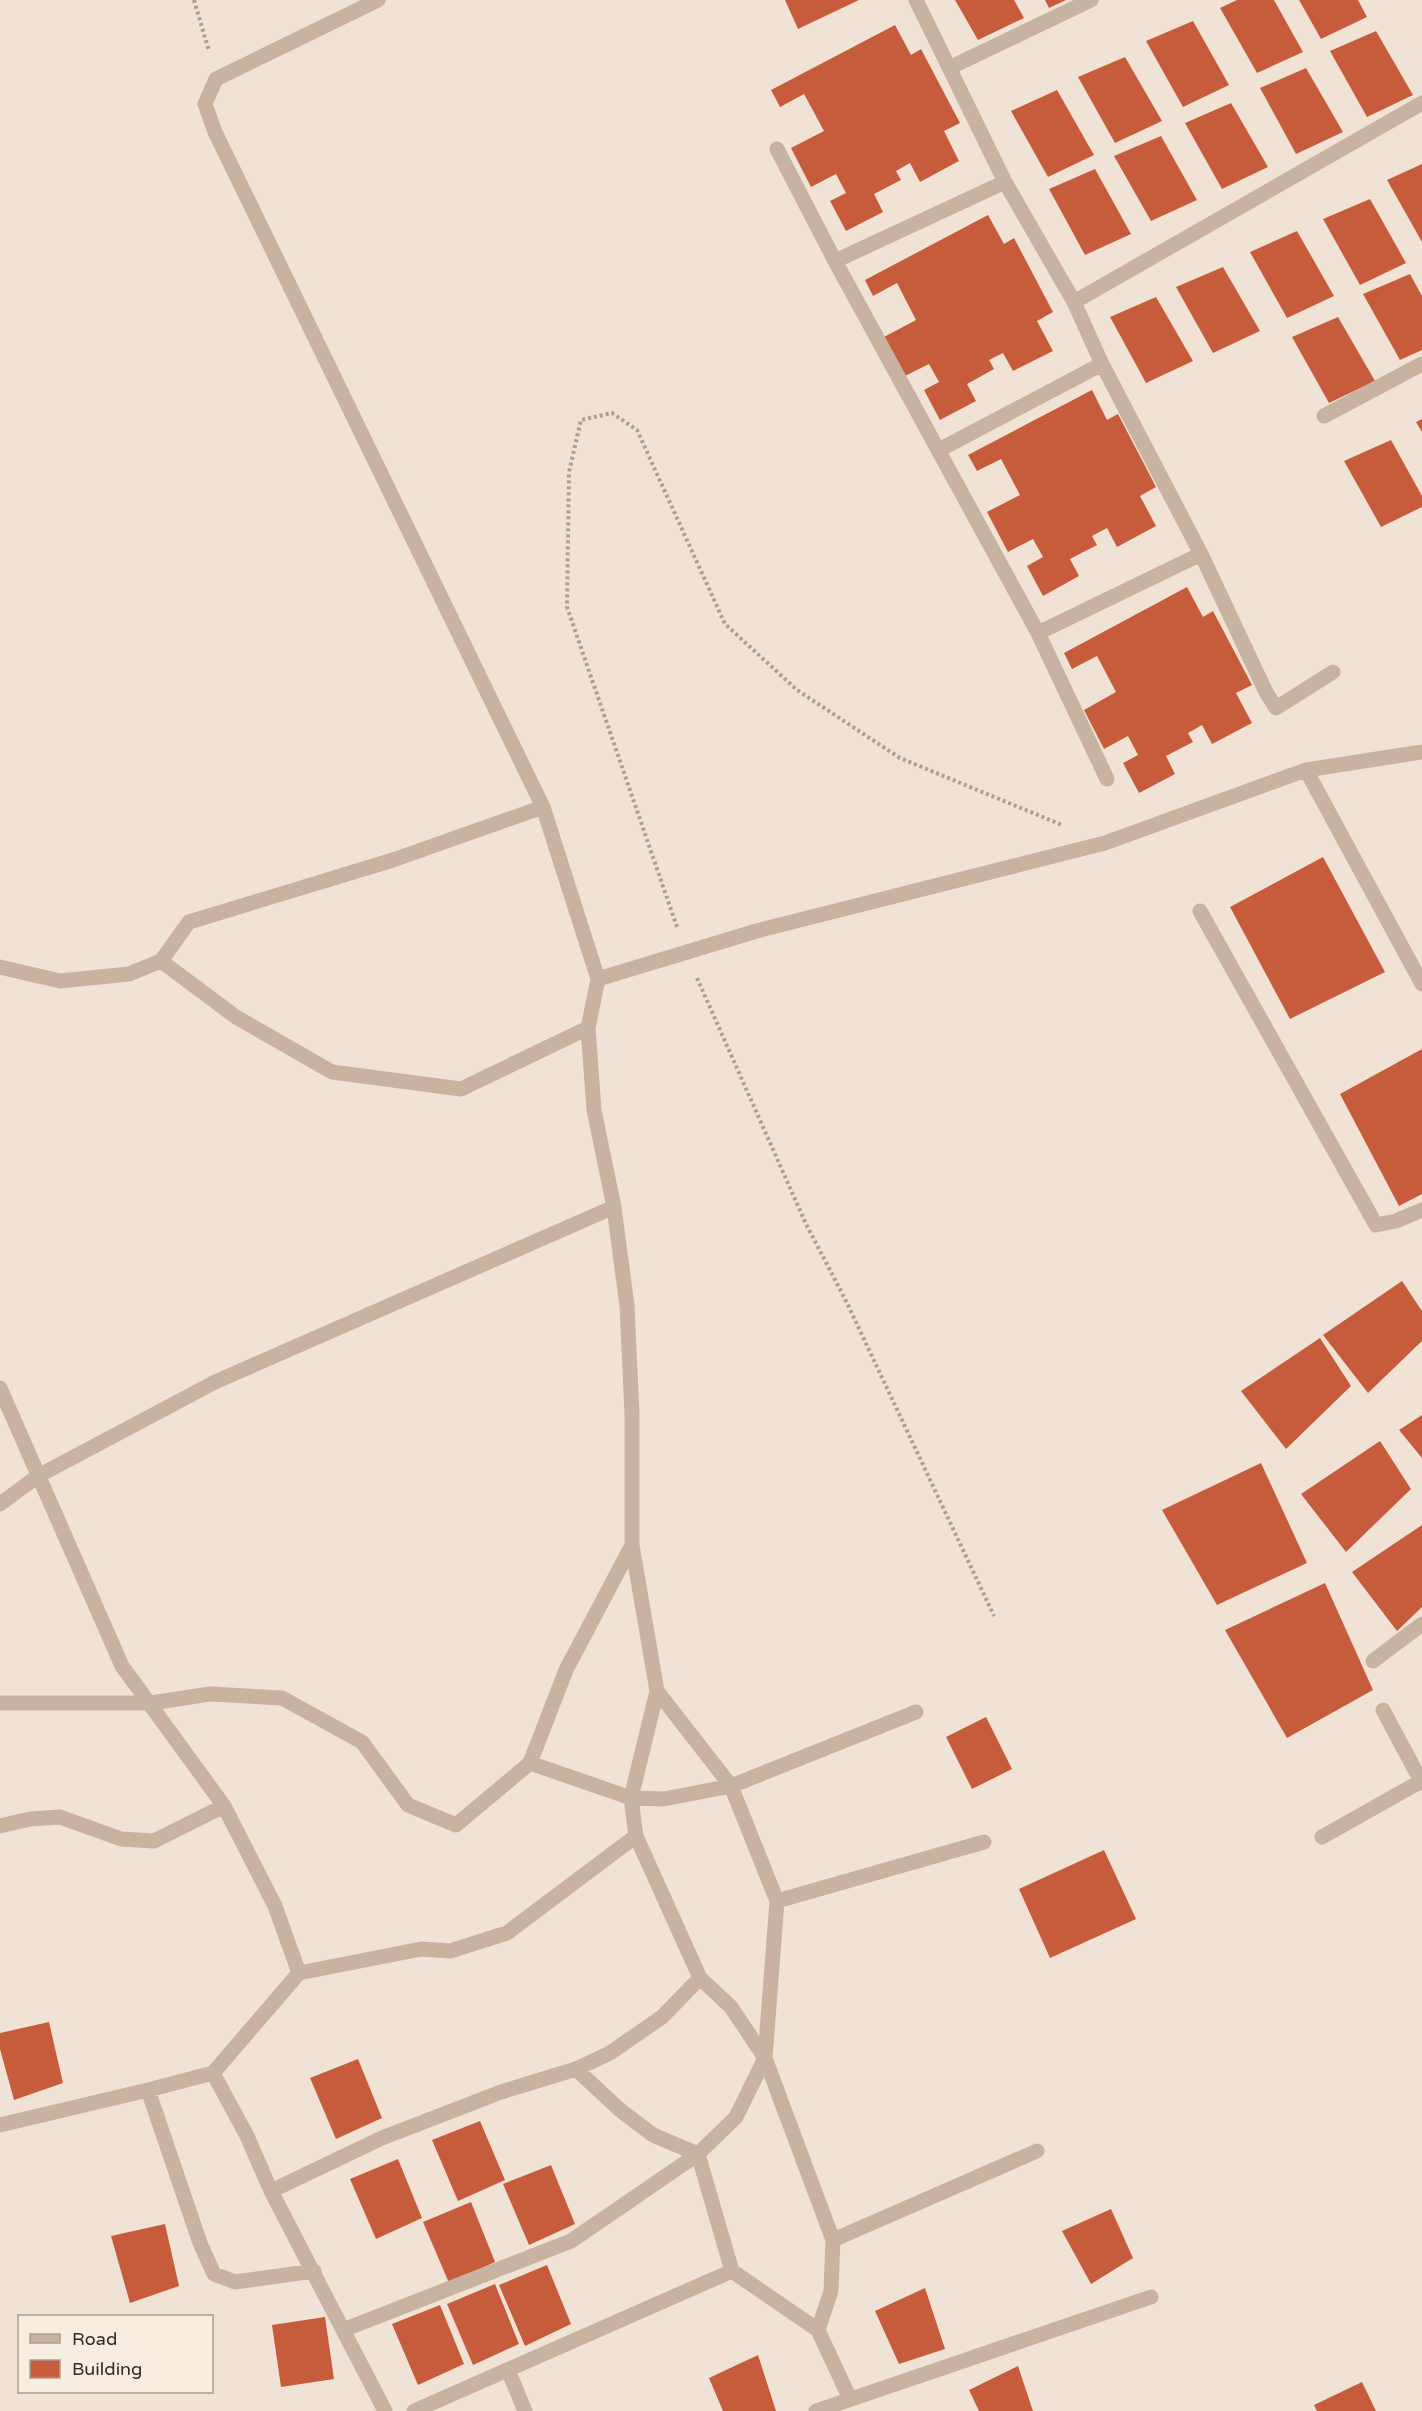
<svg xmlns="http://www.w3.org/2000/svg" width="1422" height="2411" viewBox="0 0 1422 2411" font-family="'Varela Round',sans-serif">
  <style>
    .building { fill: #c75c3d }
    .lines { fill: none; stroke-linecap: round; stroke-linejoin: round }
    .path { stroke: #b49d8c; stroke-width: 4; stroke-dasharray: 3 3; stroke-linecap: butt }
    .service { stroke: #c8b3a2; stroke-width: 15 }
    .minor { stroke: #c8b3a2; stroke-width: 15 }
  </style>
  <rect width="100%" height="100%" fill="#f0e3d5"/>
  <path class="building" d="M785,0H859L798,29Z
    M955,0H1014L1024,18L978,40Z
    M1045,0H1066L1049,8Z
    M1237,0H1274L1303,52L1257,73L1220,8Z
    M1299,0H1358L1367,17L1321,39Z
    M1193,21L1229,85L1183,107L1146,41Z
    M895,25L911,55L921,49L960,123L944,131L959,161L920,182L910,163L896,171L901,180L874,194L883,212L846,231L830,201L846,193L836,174L811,187L791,148L824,131L804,94L780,107L771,90Z
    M1376,31L1413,95L1367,117L1330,51Z
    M1125,57L1162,121L1115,143L1078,77Z
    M1306,68L1343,132L1296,154L1260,88Z
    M1057,90L1094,155L1048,177L1011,111Z
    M1231,103L1268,167L1222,189L1185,123Z
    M1161,136L1197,200L1151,221L1114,156Z
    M1422,164V242L1387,180Z
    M1095,169L1131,234L1085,255L1049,189Z
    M1370,199L1406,263L1360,285L1323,219Z
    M988,215L1004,244L1014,238L1053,312L1037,321L1053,351L1013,371L1003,353L989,360L994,369L967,384L976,401L940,420L924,390L939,382L929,364L905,376L884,337L916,320L897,283L873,296L865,280Z
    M1297,231L1334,296L1287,318L1250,252Z
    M1223,267L1260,331L1213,353L1176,287Z
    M1410,274L1422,296V350L1400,360L1363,294Z
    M1156,297L1193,361L1146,383L1110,317Z
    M1338,317L1375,381L1329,403L1292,337Z
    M1092,390L1107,420L1118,414L1156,487L1140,496L1156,526L1117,547L1107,528L1092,536L1097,545L1070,559L1079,576L1043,596L1027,566L1043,557L1033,539L1008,552L987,512L1020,495L1001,459L977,471L968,455Z
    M1422,419V432L1416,422Z
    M1391,440L1422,496V507L1381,527L1344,461Z
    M1187,587L1203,617L1213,611L1252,685L1236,693L1252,723L1212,744L1202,725L1188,733L1193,742L1166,756L1175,774L1139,793L1123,763L1138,755L1128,736L1104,749L1084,710L1116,692L1097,656L1072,669L1064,653Z
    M1323,857L1385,972L1290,1019L1230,907Z
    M1422,1049V1194L1399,1206L1340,1094Z
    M1402,1281L1422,1311V1341L1368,1393L1323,1335Z
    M1320,1338L1351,1386L1286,1449L1241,1391Z
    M1422,1415V1458L1399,1430Z
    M1380,1441L1411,1489L1346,1552L1301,1494Z
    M1261,1463L1307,1563L1217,1605L1162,1510Z
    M1422,1525V1607L1397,1631L1352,1572Z
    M1325,1583L1373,1690L1287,1738L1225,1630Z
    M986,1717L1012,1769L972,1789L946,1737Z
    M1104,1850L1136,1919L1050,1958L1019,1889Z
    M49,2022L63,2083L14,2100L0,2049V2033Z
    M358,2059L382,2118L336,2139L310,2078Z
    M480,2121L505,2180L458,2201L432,2140Z
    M398,2159L422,2218L376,2239L350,2179Z
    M551,2165L575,2224L529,2245L503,2184Z
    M471,2202L495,2262L449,2283L423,2222Z
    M1111,2209L1133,2258L1091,2284L1062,2231Z
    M165,2224L179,2286L130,2303L111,2236Z
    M547,2265L571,2324L525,2346L499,2285Z
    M495,2284L519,2344L473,2365L447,2304Z
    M925,2288L945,2349L899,2364L875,2311Z
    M440,2305L464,2364L418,2385L392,2324Z
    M325,2317L334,2379L281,2387L272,2325Z
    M758,2355L776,2411H723L709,2378Z
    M1018,2366L1033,2411H979L969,2390Z
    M1362,2382L1376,2411H1317L1314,2405Z"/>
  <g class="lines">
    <path class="path" d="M194,0L209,51
      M677,927L567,607L569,472L581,420L612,413L637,430L725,624L797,690L900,758L1062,825
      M697,978L806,1224L847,1303L994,1616"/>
    <path class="service" d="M1373,1661L1422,1624"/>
    <path class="minor" d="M378,0L216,79L205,104L215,132L543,807
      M916,0L1005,182L1074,302L1102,364L1201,554L1266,692L1276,708L1333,672
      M949,68L1091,0
      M777,149L835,261L1038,633L1107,779
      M835,261L1005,182
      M1074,302L1422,103
      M1324,416L1422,364
      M939,450L1102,364
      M1038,633L1201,554
      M1306,770L1422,984
      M1200,911L1376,1225L1396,1221L1422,1210
      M161,961L236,1017L332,1072L461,1089L588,1028
      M0,967L60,981L129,974L161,961L189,922L393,860L543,807L598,979
      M0,1388L122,1666L224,1806L275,1906L299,1973
      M0,1504L38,1476L215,1382L614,1207
      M657,1691L631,1798L636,1836L700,1978
      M0,1703H151L210,1694L282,1698L362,1742L408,1805L456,1825L530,1763L566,1670L632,1545
      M1383,1710L1422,1783
      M530,1763L631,1798L664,1799L731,1786L657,1691L632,1545V1414L627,1306L614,1207L594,1110L588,1028L598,979L760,930L1105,843L1306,770L1422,752
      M0,1826L30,1819L60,1817L121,1839L154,1841L224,1806
      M1322,1837L1416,1784L1422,1783
      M777,1901L984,1842
      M576,2069L620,2110L653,2135L698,2154
      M148,2090L200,2243L214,2274L235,2282L314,2271
      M0,2125L148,2090L213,2073
      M271,2191L382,2138L501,2092L576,2069L610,2053L662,2017L700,1978L731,2007L765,2058L833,2240
      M343,2330L571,2241L698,2154
      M818,2330L831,2291L833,2240L1037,2151
      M508,2370L525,2411
      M850,2399L818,2330L732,2271L698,2154L736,2117L765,2058L777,1901L731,1786L916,1712
      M385,2411L271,2191L247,2136L213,2073L299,1973L421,1949L450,1951L507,1933L636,1836
      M414,2411L732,2271
      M816,2411L1151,2297"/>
  </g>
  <rect x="18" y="2315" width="195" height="78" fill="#f8ede1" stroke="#a99f95" stroke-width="1.5"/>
  <rect x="30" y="2334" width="30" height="9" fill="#c8b3a2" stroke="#a99f95" stroke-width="1.5"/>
  <text x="72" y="2345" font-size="18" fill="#322924">Road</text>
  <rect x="30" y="2360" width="30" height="18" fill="#c75c3d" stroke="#a99f95" stroke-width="1.5"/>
  <text x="72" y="2375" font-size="18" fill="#322924">Building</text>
</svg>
